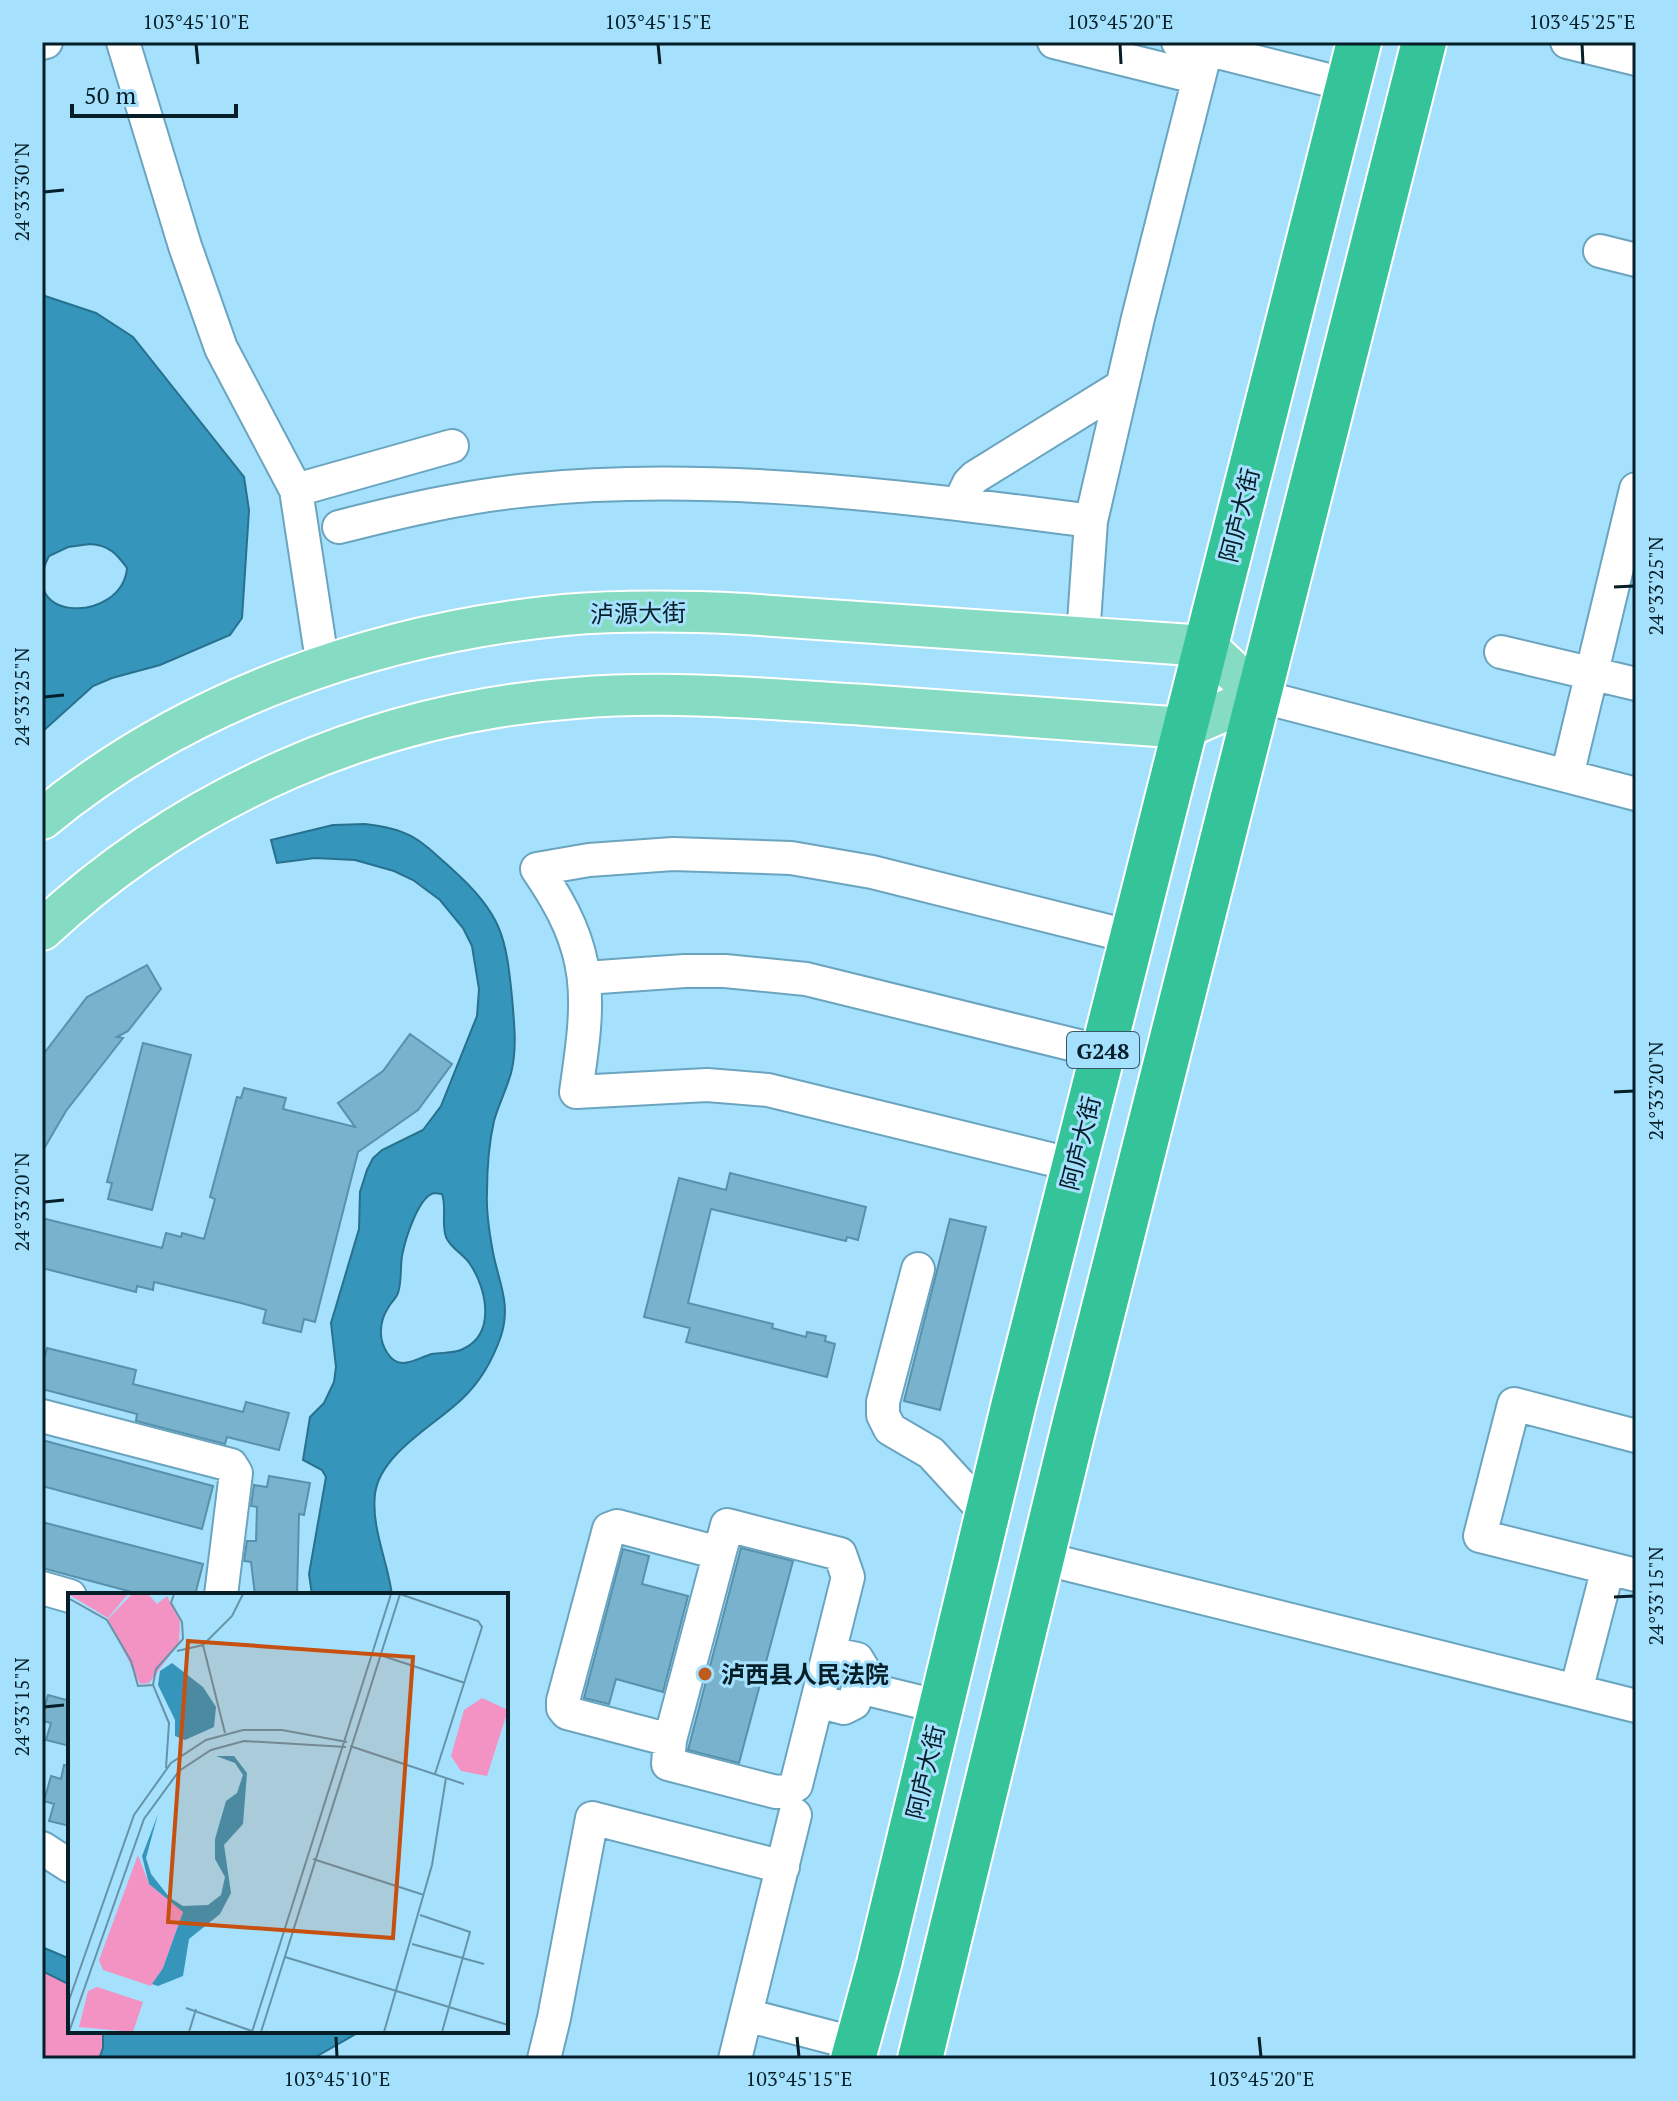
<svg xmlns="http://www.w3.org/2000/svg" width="1678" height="2101" viewBox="0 0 1678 2101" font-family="'PT Serif','Noto Sans SC',serif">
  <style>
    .green { fill: #f393c4 }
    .water { fill: #3595bb; stroke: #27718f; stroke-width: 2; fill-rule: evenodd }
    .building { fill: #78b2cd; stroke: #5791ab; stroke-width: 2 }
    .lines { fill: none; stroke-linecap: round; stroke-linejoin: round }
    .minor-casing { stroke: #6aa4bf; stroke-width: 36 }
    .major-casing { stroke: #fff; stroke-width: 44 }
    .highway-casing { stroke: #fff; stroke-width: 48 }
    .minor { stroke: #fff; stroke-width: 32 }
    .major { stroke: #86dcc2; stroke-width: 40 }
    .highway { stroke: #35c49a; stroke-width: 44 }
    .ticks { fill: none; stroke: #051e28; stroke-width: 3 }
    .poi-dot { fill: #bd5c1d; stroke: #a5e1fd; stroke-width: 3 }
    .labels { text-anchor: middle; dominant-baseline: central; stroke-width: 6; stroke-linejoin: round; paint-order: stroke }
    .shield { fill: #a5e1fd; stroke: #355868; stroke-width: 2 }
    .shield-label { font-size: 22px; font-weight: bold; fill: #051e28 }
    .street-label { font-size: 24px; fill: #051e28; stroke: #a5e1fd }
    .poi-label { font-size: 24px; font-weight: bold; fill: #051e28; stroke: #a5e1fd; text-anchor: start }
    .inset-road { fill: none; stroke: #6593a8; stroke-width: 2 }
    .view { fill: #c65010; fill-opacity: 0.15; stroke: #c65010; stroke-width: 4 }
    .inset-edge { fill: none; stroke: #051e28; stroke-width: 4 }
    .neatline { fill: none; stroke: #051e28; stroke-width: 3 }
    .ticks-label { font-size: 20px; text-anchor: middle; fill: #051e28 }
  </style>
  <rect width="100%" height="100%" fill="#a5e1fd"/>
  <path class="green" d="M42,1971L70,1985V2031H103V2048L99,2059H42Z"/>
  <path class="water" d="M42,295L96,313L133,337L244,477L249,510L242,618L230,635L160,665L112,678L93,686L42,732ZM90,544C109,545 117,554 127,568C122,624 14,623 49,556L68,547Z
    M365,824C411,829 420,840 453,870C501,913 506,936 512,997C514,1022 517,1045 512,1069C508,1087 499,1103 494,1121C489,1143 487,1170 487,1193C486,1210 489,1230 492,1247C497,1279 512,1302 501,1336C493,1359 481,1381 463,1398C437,1424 380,1453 375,1494C371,1528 388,1562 392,1595H312L309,1574L326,1477L322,1470L303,1460L310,1417L324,1403L334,1382L336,1367L331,1323L359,1229L360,1192L367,1170L373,1158L382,1150L423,1130L441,1106L477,1016L479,989L472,946L463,928L440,900L413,880L394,871L355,860L315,858L277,863L271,840L333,825ZM434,1193L442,1194C447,1208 441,1222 446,1237C451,1249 464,1254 470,1264C487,1289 496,1334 463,1349C453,1354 442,1352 432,1354C417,1358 400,1372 388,1354C378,1340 379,1322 388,1308C391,1302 396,1299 398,1293C402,1281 400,1268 402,1256C405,1240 418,1197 434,1193Z
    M42,1947L70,1959V1985L42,1971Z
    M103,2031H361L312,2059H99L103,2048Z"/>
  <path class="building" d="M147,965L161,989L128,1031L117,1037L123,1038L66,1111L42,1152V1056L87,997Z
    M410,1034L452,1064L418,1110L358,1152L315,1322L304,1319L301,1332L263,1323L266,1310L241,1303L154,1282L153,1290L137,1286L136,1292L42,1268V1218L162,1248L166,1233L181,1237L182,1233L204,1239L215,1199L210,1197L237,1097L241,1098L244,1088L286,1098L283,1109L355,1127L338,1103L383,1071Z
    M143,1043L191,1055L152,1210L108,1199L112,1183L107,1182Z
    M730,1173L866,1207L858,1240L847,1237L846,1241L711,1209L688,1303L773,1324L772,1328L806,1337L807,1332L826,1336L825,1341L835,1344L827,1377L686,1342L690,1328L644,1317L679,1178L726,1190Z
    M950,1219L986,1227L940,1410L904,1401Z
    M47,1348L136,1370L133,1384L243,1412L246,1402L289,1413L279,1450L227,1437L225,1444L136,1421L137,1414L42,1389V1366Z
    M42,1440L213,1486L202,1529L42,1486Z
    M269,1476L310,1483L304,1515L299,1514L297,1595H255L251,1562L244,1561L247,1541H256L257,1507L251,1506L254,1485L267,1487Z
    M42,1522L203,1564L195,1595H143L42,1568Z
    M741,1548L793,1561L739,1763L688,1750Z
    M623,1549L649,1556L642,1584L688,1596L663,1692L616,1679L609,1704L584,1698Z
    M48,1695L70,1701V1746L46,1740L51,1723L42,1721V1716Z
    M64,1765L70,1766V1826L49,1821L54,1804L44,1801L51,1776L61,1779Z"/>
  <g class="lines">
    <g class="minor-casing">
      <path id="minor" d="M123,42L185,246L221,348L296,490L323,667
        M1054,42L1199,78
        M1178,42L1348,85
        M1567,42L1636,59
        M42,43L46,42
        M1600,251L1636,260
        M296,490L452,446
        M959,504L969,483L975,477L1122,386
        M339,527C402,511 465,496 529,490C712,471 909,497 1091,521
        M1083,637L1091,521L1138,318L1208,42
        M1501,652L1636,684
        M1259,696L1636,794
        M1567,776L1636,489
        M585,978L685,971H725L806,979L1103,1052
        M1074,1165L768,1090L707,1085L576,1092C590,996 595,953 537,869L589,860L673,854L791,858L872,872L1132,937
        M918,1269L883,1402V1415L890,1429L931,1453L987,1514
        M42,1416L231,1465L236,1473L221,1595
        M1636,1436L1514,1404L1480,1536L1636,1575
        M727,1525L840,1554L848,1577L796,1785L787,1791L776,1792L668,1764L670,1740Z
        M1042,1558L1636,1706
        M42,1588L70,1596
        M859,1687L941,1707
        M1576,1691L1608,1568
        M817,1701L844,1708L854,1703L863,1669L857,1659L829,1653
        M670,1740L567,1713L563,1708V1701L609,1529L617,1526L719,1553
        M42,1848L70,1866
        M746,2015L857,2044
        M544,2059L554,2018L592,1818L783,1867
        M735,2059L795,1815"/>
    </g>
    <g class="major-casing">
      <path id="major" d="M42,819C187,699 378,633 564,615C624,610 685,611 745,614L1206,646L1259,696L1185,728C1078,720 972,713 865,705C768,699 672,690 575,698C377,712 187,795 42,930"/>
    </g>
    <g class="highway-casing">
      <path id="highway" d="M853,2059L879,1964L1014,1403L1359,42
        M920,2059L1076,1418L1424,42"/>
    </g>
    <use href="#minor" class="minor"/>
    <use href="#major" class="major"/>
    <use href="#highway" class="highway"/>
  </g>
  <path class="ticks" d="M196,44L198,64M658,44L660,64M1120,44L1121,64M1582,44L1583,64M44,192L64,190M1614,587L1634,586M44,697L64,695M1614,1092L1634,1091M44,1202L64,1200M1614,1597L1634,1596M44,1707L64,1705M336,2037L337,2057M797,2037L799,2057M1259,2037L1261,2057"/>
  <circle class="poi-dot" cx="705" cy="1674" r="8"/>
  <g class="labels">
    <rect class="shield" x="1067" y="1032" width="72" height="36" rx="6"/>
    <g class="shield-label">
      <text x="1103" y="1050">G248</text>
    </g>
    <g class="street-label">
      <text transform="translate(1239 515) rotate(-76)">阿庐大街</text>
      <text transform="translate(638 613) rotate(-1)">泸源大街</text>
      <text transform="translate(1080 1143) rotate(-76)">阿庐大街</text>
      <text transform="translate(925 1772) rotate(-77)">阿庐大街</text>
    </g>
    <g class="poi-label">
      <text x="721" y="1674">泸西县人民法院</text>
    </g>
  </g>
  <g transform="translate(68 1593)">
    <rect width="440" height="440" fill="#a5e1fd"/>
    <path d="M0,1H60L40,25ZM64,1H80L89,11L99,3L112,28L111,50L81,90L72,91L40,26ZM414,105L440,117L419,183L393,178L383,163L396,117ZM70,262L81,291L115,319L95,375L83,393L35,377L31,367ZM29,394L75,409L65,439L11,434L20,398Z" fill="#f393c4"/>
    <path d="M104,70L135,94L148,114L146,134L117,147L107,143V127L90,92L92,78ZM148,163H166L179,180L175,231L156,252L163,300L152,321L121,346L115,383L90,393L84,391L95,375L115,319L81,291L74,263L90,221L78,265L83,281L102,305L115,313L140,312L153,302L157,284L147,266V246L158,208L169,200L175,182L167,170Z" fill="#3595bb"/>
    <path class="inset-road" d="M332,1L410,28L414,34L367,181M0,5L39,27L63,68L70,93L85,92M135,52L157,140M109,58L135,52L164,23L175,1M312,62L397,90M282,153L396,191M98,175L101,130L85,92L88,76L115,46L114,29L103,10L106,1M245,266L356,302M352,322L402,339L374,439M344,351L416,371M217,364L440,432M0,410L66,222L103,170L138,147L175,137H214L279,149M118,415L184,438M1,439L76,226L111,178L143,157L176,148L278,154M121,439L128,416M184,439L323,1M193,439L332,1M316,439L364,272L378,185"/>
    <path class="view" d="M120,48L345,64L325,345L100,329Z"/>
    <rect width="440" height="440" class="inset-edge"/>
  </g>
  <rect width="1678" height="2101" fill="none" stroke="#a5e1fd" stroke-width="88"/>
  <path d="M72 104v12h164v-12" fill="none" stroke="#051e28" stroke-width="4"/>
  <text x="84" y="104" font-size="24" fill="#051e28" stroke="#a5e1fd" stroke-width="6" paint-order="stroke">50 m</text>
  <rect x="44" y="44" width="1590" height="2013" class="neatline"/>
  <g class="ticks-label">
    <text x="196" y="29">103°45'10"E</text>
    <text x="658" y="29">103°45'15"E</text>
    <text x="1120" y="29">103°45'20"E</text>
    <text x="1582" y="29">103°45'25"E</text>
    <text transform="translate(22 192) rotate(-90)" y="7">24°33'30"N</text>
    <text transform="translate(1656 586) rotate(-90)" y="7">24°33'25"N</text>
    <text transform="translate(22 697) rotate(-90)" y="7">24°33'25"N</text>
    <text transform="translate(1656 1091) rotate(-90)" y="7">24°33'20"N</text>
    <text transform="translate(22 1202) rotate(-90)" y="7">24°33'20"N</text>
    <text transform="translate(1656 1596) rotate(-90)" y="7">24°33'15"N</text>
    <text transform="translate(22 1707) rotate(-90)" y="7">24°33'15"N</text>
    <text x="337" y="2086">103°45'10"E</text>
    <text x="799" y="2086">103°45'15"E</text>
    <text x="1261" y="2086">103°45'20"E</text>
  </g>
</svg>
